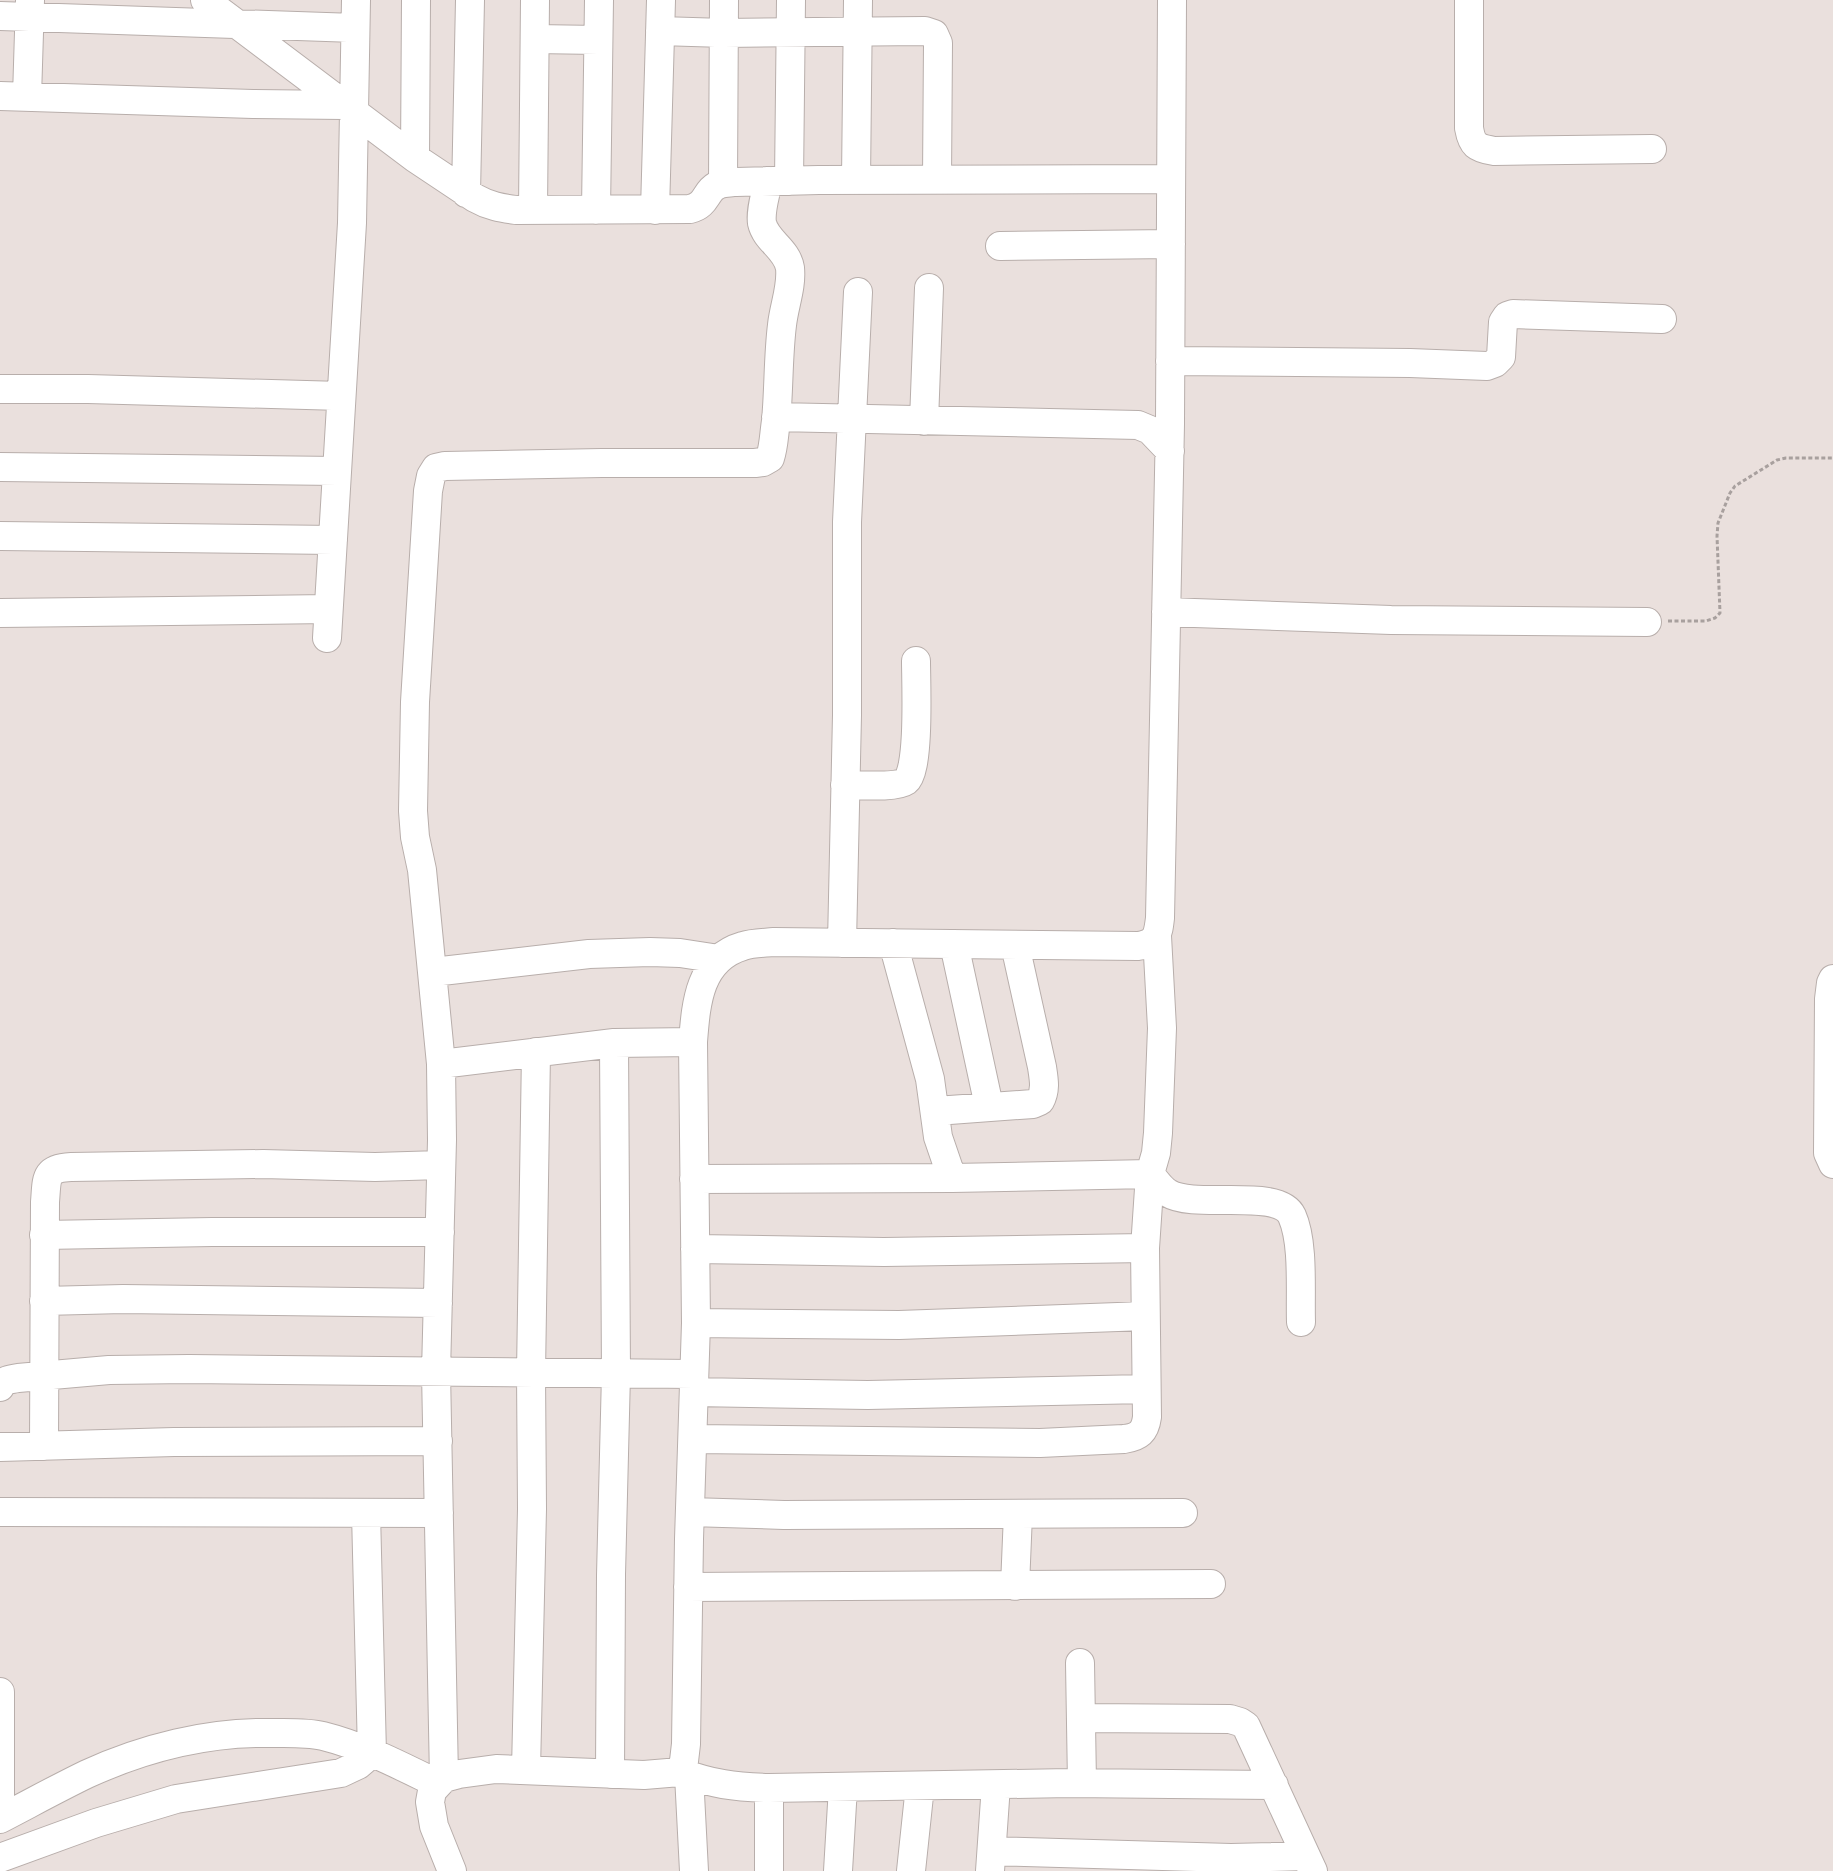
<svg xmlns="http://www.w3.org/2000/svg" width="1833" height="1871" viewBox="0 0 1833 1871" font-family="'Archivo Narrow',sans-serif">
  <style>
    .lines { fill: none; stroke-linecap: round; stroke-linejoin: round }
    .minor-casing { stroke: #b8aeab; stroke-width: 30 }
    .path { stroke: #a8a09e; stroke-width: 3; stroke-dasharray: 4 2.5; stroke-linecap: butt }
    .minor { stroke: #fff; stroke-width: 28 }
  </style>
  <rect width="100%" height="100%" fill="#eae0dd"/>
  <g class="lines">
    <g class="minor-casing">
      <path id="minor" d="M205,0L415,158L475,198C489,206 501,208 516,210L690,209C707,205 705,192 716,186C722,182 729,183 736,182L819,180L1171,179
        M1469,0V128C1472,145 1476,148 1494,151L1652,149
        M0,16L355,28
        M660,31L724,33L925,31L934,34L938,43L937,179
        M535,39L598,40
        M0,96L253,104L344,105
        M27,97L30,0
        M415,158L416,0
        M856,180L858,0
        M789,181L791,0
        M723,183L724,0
        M466,193L470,0
        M533,210L535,0
        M596,210L599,0
        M655,210L661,0
        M1000,246L1171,244
        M1170,361L1410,363L1487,366L1495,363L1501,357L1503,322L1507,316L1513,314L1662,319
        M0,389H88L341,396
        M776,417L1138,425L1150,430L1170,451
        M924,421L929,288
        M0,467L337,471
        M0,536L333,540
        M1166,612L1391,620L1647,622
        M0,613L328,609
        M327,638L352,223L356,0
        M845,785C859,785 896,788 906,781C920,770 916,681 916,661
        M842,943L847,715V522L858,292
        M893,943L930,1079L938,1137L952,1178
        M954,944L989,1106
        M433,972L589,954L650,952L680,953L719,959
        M1833,979L1831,983L1829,999L1828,1153L1833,1164
        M441,1064L614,1043L693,1042
        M936,1111L1033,1104L1040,1101C1046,1090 1044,1080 1042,1067L1015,945
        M694,1179L952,1178L1150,1174C1156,1181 1161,1189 1168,1193C1195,1210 1279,1187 1292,1216C1304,1243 1300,1291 1301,1322
        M44,1235L212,1232H440
        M695,1249L884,1252L1145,1248
        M44,1301L123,1299L438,1303
        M696,1323L899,1325L1145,1316
        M0,1387C3,1380 11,1379 18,1378L109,1370L189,1369L694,1374
        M694,1392L868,1395L1146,1389
        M693,1439L1040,1443L1124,1439C1139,1437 1145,1432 1147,1417L1145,1248L1150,1174L1156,1153L1158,1133L1162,1028L1157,936
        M44,1446L45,1202C47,1179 44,1168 71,1167L263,1164L375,1167L441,1165
        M0,1447L174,1442L438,1441
        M0,1512L439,1513
        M690,1512L784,1515L1183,1513
        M1015,1586L1018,1514
        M688,1587L1211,1584
        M1080,1663L1082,1783
        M0,1692V1813
        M1081,1718L1230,1719L1240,1722L1246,1726L1313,1871
        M526,1770L532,1509L531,1373L536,1052
        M680,1772C712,1784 734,1787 769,1788L1070,1783L1274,1785
        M610,1774L611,1575L616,1374L614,1043
        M689,1775L694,1871
        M444,1778L436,1372L442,1140L441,1064L422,870L415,837L413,811L415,702L428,491L431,476L436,468L445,466L602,463H755L763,462L770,458C774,446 774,433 776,421C779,389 778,357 782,325C784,306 792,287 790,268C787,249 766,241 762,223C760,210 766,194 768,181
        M769,1788V1871
        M0,1819C29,1804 58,1788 87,1774C144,1748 208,1732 270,1733C287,1733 307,1732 323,1736C363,1746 401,1766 438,1784
        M992,1851L1231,1858L1305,1856
        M0,1858L96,1823L176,1799L341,1773L358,1765L372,1753L366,1513
        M452,1871L434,1826L430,1802L432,1791L444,1778L459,1774L496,1769L644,1775L680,1772L684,1761L686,1744L689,1539L696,1323L693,1042C696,1003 699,959 743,946C752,943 764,943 774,942L1138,946C1157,943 1158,935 1160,918L1170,424L1172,0
        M838,1871L843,1787
        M911,1871L920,1786
        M990,1871L996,1785"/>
    </g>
    <path class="path" d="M1668,621H1706L1715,618L1720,613L1717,536L1718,523L1730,493L1735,486L1777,460L1786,458H1833"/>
    <use href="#minor" class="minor"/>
  </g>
</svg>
